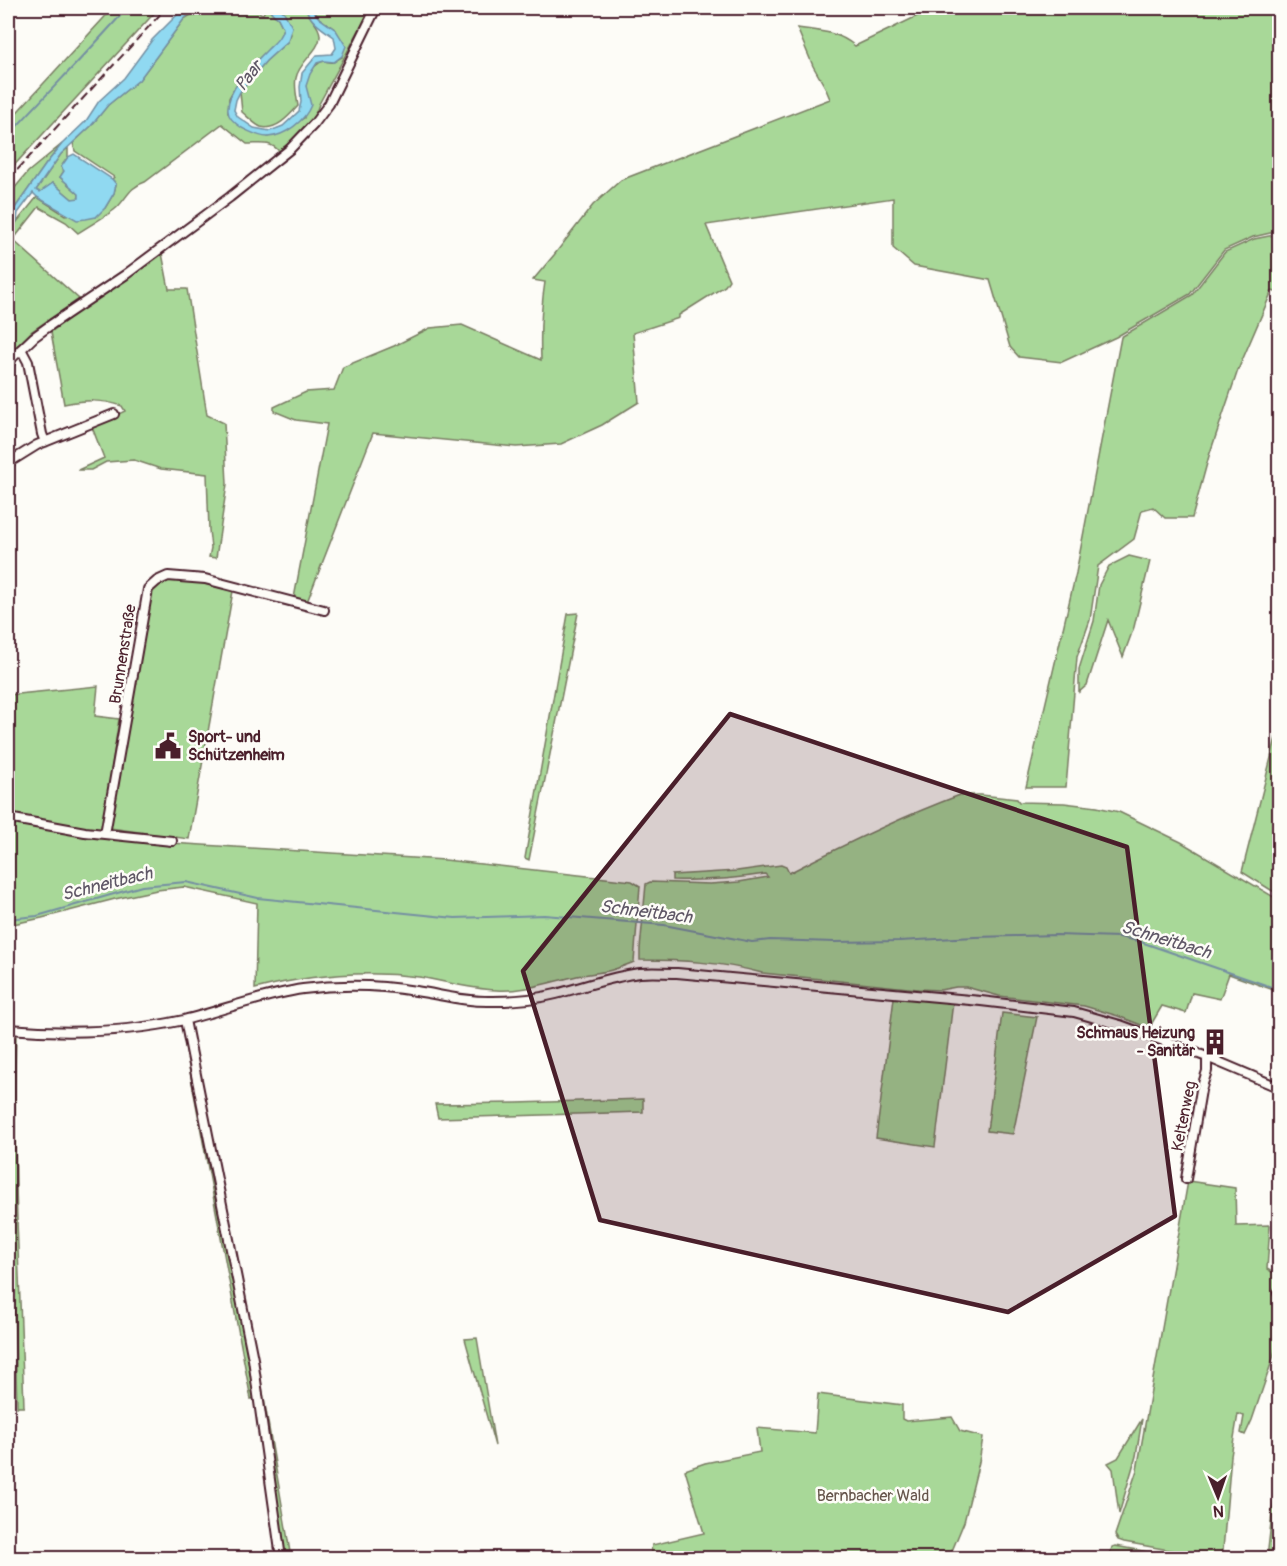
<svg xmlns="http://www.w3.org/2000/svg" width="1287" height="1566" viewBox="0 0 1287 1566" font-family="Pangolin,sans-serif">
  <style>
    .green { fill: #a8d898; stroke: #797c62; stroke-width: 1.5 }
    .water { fill: #90d9f1; stroke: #748fa2; stroke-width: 1.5 }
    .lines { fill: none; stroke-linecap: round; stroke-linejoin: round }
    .stream { stroke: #748fa2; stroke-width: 2 }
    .minor-casing { stroke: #4a1f2b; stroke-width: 12 }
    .minor { stroke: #fdfcf7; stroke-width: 8 }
    .rail { stroke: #4a1f2b; stroke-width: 2; stroke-dasharray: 9 4.5; stroke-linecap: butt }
    .marked { fill: #4a1f2b; fill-opacity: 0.2; stroke: #4a1f2b; stroke-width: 4.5; stroke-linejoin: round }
    .labels { text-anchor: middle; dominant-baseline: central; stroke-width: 5; stroke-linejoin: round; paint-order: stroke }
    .street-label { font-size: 16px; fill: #4a1f2b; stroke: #fdfcf7 }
    .poi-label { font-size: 16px; font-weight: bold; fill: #4a1f2b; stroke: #fdfcf7; text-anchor: start }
    .park-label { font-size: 16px; fill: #66564c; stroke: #fdfcf7 }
    .water-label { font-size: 18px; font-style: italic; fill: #5f5766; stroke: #fdfcf7 }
  </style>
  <rect width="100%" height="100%" fill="#fdfcf7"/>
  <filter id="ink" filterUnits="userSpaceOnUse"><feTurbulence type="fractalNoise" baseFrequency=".0167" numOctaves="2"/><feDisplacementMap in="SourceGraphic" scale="12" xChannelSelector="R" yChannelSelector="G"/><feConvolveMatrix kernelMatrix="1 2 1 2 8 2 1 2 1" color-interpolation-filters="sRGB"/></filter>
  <g filter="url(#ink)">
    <path class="green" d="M113,8H159L8,172V122Z
      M209,8L226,12L250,9L263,14L266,8H268L274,15L278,18L283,28L280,38L250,67L233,91L229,98L228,113L268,137L304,118C305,101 302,73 319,63C324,59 328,63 333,62C335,61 340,58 342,57L336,30L319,18L311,8H371L319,104C315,121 293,141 279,151C270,141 261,144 247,144L222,124L145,182C128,187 126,201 114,210C103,218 90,225 78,233L66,222L39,207L13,240L79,299L32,331L8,355V233L37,197L65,215L105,208L114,193L116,184L112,179L114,177L75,151L73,143L91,126L108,105L139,80L184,19L196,12Z
      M279,8H306C308,18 321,26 320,37C319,51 299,62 296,78C294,86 297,98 298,106C289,116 276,131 261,127C255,125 247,116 242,112L240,92L266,61L288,41L291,34L284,12Z
      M934,8H1279V231L1253,237L1224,250L1190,294L1116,337L1062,362L1019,357L1010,347L990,280L914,266L893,248V198L706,225L729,280L725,286L679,315V318L633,333L639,402L602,425L561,444L516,447L373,433L307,602L294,598L327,424L296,420L274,411V407L306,392L334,390L343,367L394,346L430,328L462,325L541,360C540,334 541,307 545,282L533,280L554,255L593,205L621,180L830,99L825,87L813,66L797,28C818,31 838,31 855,46Z
      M62,144L46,164L8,218V196L28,172Z
      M68,148V157L61,167L64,171L60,177L79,194V199H72L53,183L40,193L36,190L61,154Z
      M1279,234V293L1272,291L1238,370L1209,456L1192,518H1165L1153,507L1142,510L1134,539L1098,566L1090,620L1077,657L1066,787H1026L1076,573L1121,337L1192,295L1225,252L1254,239Z
      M162,253L169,289H187L207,415L224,423L227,484L216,558L209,557L211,548L209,530L207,474L161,469L134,460L106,462L91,470H78L104,458L92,427L125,411L122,406C102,399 85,400 64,404L51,332L94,299Z
      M1129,556L1150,561L1134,627L1123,657L1108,620L1087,685L1079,692V669L1094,621L1099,585L1109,566Z
      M169,579L197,582L233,591L189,839L110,828L151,592L157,584Z
      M578,613L529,860L525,858L568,614Z
      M98,686L95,716L119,719L103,825L101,829L96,831L8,815V695Z
      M1279,726V895L1242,872Z
      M960,795H981L1017,799L1019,802L1064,803L1097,807L1119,812L1181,842L1279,900V992L1229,974L1220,999L1192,993L1186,1013L1162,1006L1149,1028L1118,1016L1084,1006L999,996L966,987H956L940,990L918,989L762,973C722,962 681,960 640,960V949L646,884L650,882L710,884L739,882L768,877L765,874C734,879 704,881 672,880V875L737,871L781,865L786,867L789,873C845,844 901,817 960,795Z
      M8,820L105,839L445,860L632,881L640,886L634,962C626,965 617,969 608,971C598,973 587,974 577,976C550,982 524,992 496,990C470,989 444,981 419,977C365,970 308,975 255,989L257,903L184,887L157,890L115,899L42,918L8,925Z
      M894,998L953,1002L935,1147L876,1138Z
      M1002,1013L1037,1017L1013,1134L987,1131Z
      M182,1029L216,1201L246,1335L256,1398L251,1399Z
      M8,1032L16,1033C12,1158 20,1283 24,1407H17L10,1167L8,1166Z
      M643,1099V1112L438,1118L435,1104L517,1103Z
      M1188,1181L1235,1188L1236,1226L1270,1225L1267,1269L1279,1276L1280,1331L1273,1358L1252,1420L1245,1435L1241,1433L1244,1416L1238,1414L1231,1456L1223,1550L1220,1558H1214L1124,1542L1118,1540L1115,1535L1137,1470Z
      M477,1338L495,1446L465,1339Z
      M258,1363L291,1558H284L256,1364Z
      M818,1394L902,1405V1419L906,1421L952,1417L960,1431L983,1437L979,1462L964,1522L949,1558H650L652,1545L704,1533L685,1470L705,1463L760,1452L757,1428L815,1433Z
      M1142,1419L1136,1456L1119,1514L1113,1469L1108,1463L1118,1458Z
      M1279,1452L1280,1515L1273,1558H1267Z
      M1115,1546L1182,1558H1109L1112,1547Z"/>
    <path class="water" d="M184,8H203L195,10L184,19L139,80L108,105L91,126L61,154L36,190L40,192L53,183L72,199L79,198V194L60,177L64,171L61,167L68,157L74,154L112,179L116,184L114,193L105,208L96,217L86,219L77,220L37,197L33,193L18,213L17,221L8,233V218L46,164L62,144L86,121L99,101L124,78L152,40Z
      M268,8H279L284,12L292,27L288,41L266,61L240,92L236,100L234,110L238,117L254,128L270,131L283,126L299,111L301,102L300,87L302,73L317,55L332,54L336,48L334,37C323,29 310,22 306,8H311L319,18L336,30L346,46L342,56L334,62L324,61L317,63L310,74L306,86L311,105C305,121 285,136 268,137C259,137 250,132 242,128C236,124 228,118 228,111C226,90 253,64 267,50C275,42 280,39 283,28L278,18L274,15Z"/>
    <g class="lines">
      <path class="stream" d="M8,136C47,93 89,52 127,8
        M8,919L37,916L142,886L186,882L258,898L455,918L544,915L664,925L752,942L770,940L835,942L899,941L975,937L1057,935L1119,937L1138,941L1280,990"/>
      <g class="minor-casing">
        <path id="minor" d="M21,349L28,362L42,434L45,442
          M8,366L12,358L34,337L52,324L125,275L230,197L290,149L314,124L329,104L376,8
          M8,463L37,445L114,414
          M8,818L85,832L172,841
          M105,834L148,589L157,581L168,576L205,579L324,610
          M185,1020L253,1359L281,1558
          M8,1029C67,1034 125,1033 184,1020C224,1010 262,995 303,989C340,984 380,985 416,991C442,995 467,1002 493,1001C514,1001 536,999 556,994C583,987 613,976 640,973C652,972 665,973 677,973L981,1001L1074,1012L1120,1025L1207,1057L1280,1088
          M1186,1179L1201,1090L1207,1071V1057
          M1278,1293L1280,1290"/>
      </g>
      <use href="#minor" class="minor"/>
      <path class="rail" d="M8,180L166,8"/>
    </g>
  </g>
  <path class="marked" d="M730,714L1127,847L1175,1216L1008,1312L600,1220L523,971Z"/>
  <defs>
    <g id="civic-bare" transform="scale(2.07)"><path d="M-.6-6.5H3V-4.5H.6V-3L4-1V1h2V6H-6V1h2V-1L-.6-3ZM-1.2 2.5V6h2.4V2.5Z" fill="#4a1f2b" stroke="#fdfcf7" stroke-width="2.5" paint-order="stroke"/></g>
    <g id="building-bare" transform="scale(2.07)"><path d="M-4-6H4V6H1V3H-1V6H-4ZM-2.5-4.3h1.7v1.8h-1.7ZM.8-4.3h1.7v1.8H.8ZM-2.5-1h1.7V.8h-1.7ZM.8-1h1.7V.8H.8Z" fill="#4a1f2b" stroke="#fdfcf7" stroke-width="2.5" paint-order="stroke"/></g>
  </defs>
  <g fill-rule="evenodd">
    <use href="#civic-bare" x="168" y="746"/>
    <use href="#building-bare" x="1215" y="1042"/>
  </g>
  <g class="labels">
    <g class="street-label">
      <text transform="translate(123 654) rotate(-81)">Brunnenstraße</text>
      <text transform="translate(1184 1116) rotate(-79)">Keltenweg</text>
    </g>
    <g class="poi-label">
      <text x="188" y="737">Sport- und<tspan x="188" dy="18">Schützenheim</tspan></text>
      <text x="1195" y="1033" text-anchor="end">Schmaus Heizung<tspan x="1195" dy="18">- Sanitär</tspan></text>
    </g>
    <g class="park-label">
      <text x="873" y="1496">Bernbacher Wald</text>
    </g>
    <g class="water-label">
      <text transform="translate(249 76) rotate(-52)">Paar</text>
      <text transform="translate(107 884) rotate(-14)">Schneitbach</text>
      <text transform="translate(646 912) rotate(7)">Schneitbach</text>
      <text transform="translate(1166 940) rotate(17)">Schneitbach</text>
    </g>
  </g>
  <rect width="1287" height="1566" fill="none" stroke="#fdfcf7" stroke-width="30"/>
  <rect x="15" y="15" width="1257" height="1536" fill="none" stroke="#4a1f2b" stroke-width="2" filter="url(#ink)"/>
  <g transform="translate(1218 1497) rotate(178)" stroke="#fdfcf7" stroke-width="4.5" paint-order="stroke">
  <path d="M0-4.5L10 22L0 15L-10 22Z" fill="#4a1f2b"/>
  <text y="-9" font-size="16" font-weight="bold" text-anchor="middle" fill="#4a1f2b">N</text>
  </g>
</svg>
